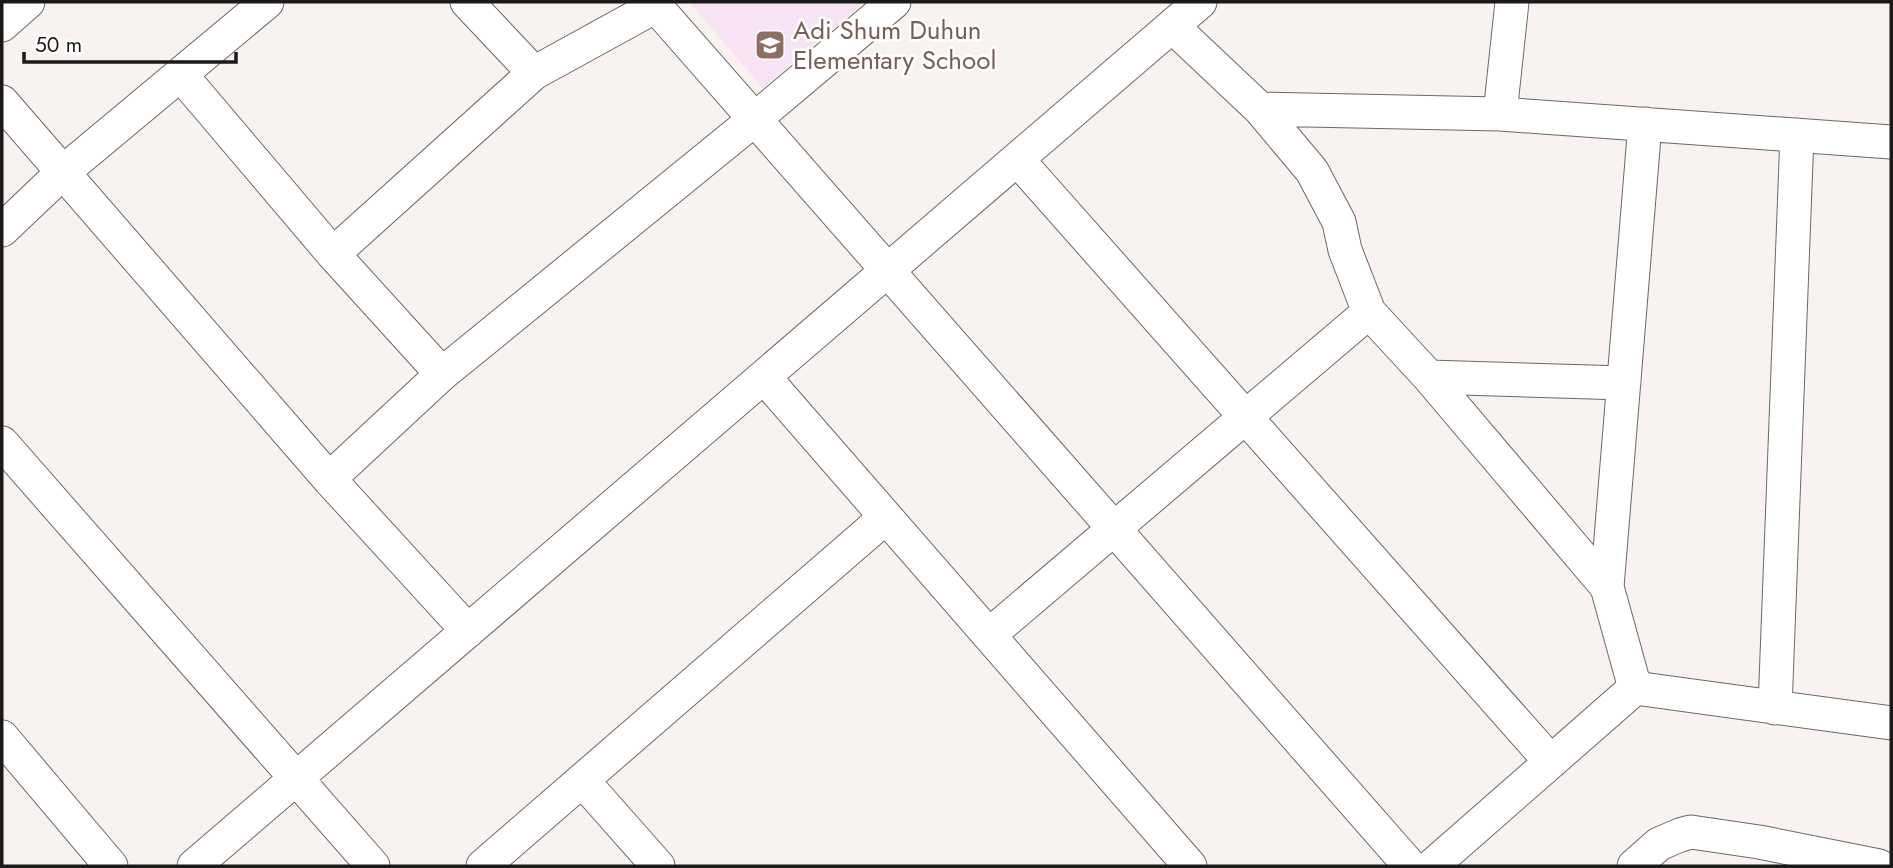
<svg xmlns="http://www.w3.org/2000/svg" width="1893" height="868" viewBox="0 0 1893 868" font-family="Jost,sans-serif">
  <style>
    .education { fill: #f7e3f3 }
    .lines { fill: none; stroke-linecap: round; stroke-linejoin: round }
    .minor-casing { stroke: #6c6866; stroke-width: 35 }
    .minor { stroke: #fff; stroke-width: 33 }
    .labels { text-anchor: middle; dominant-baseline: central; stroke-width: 5; stroke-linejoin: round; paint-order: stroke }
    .education-label { font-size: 26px; fill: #785e54; stroke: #fff; text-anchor: start }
  </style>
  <rect width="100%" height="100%" fill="#f8f3f0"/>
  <path class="education" d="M689,2H864L763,88Z"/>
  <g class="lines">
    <g class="minor-casing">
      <path id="minor" d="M467,2L534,73
        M652,2L1410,866
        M2,25L28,2
        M1172,26L1260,109L1500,114L1891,142
        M181,75L333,254L442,374
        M2,102L329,479L468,631
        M1260,109L1312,171L1339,222L1345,250L1369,312L1429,377L1607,587L1635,688L1891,723
        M1500,114L1512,2
        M1017,159L1551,762
        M2,230L62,173L267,2
        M333,254L534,73L656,6
        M764,377L1190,866
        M1429,377L1624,383
        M2,443L373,866
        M329,479L442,374L755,119L894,2
        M1607,587L1645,124
        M989,635L1369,312
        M1775,708L1797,135
        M2,737L111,866
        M582,780L658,866
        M194,866L1200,2
        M483,866L886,517
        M1432,866L1635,688
        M1634,866L1659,844L1680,835L1691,832L1759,842L1879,866"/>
    </g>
    <use href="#minor" class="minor"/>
  </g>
  <defs>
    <g id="school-square" transform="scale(1.575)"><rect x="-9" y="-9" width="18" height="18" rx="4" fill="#8d6e63" stroke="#fff"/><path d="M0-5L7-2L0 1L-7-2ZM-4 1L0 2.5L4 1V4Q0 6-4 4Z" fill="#fff"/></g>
  </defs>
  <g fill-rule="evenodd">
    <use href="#school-square" x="770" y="45"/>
  </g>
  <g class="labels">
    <g class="education-label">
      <text x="793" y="30">Adi Shum Duhun<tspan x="793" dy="30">Elementary School</tspan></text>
    </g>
  </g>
  <rect width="1893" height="868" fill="none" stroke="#1b1a19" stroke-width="7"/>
  <path d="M24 52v10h212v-10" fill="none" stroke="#1b1a19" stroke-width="3.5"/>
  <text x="35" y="52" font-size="21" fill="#1b1a19" stroke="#ffffff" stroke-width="5" paint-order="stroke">50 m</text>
</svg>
